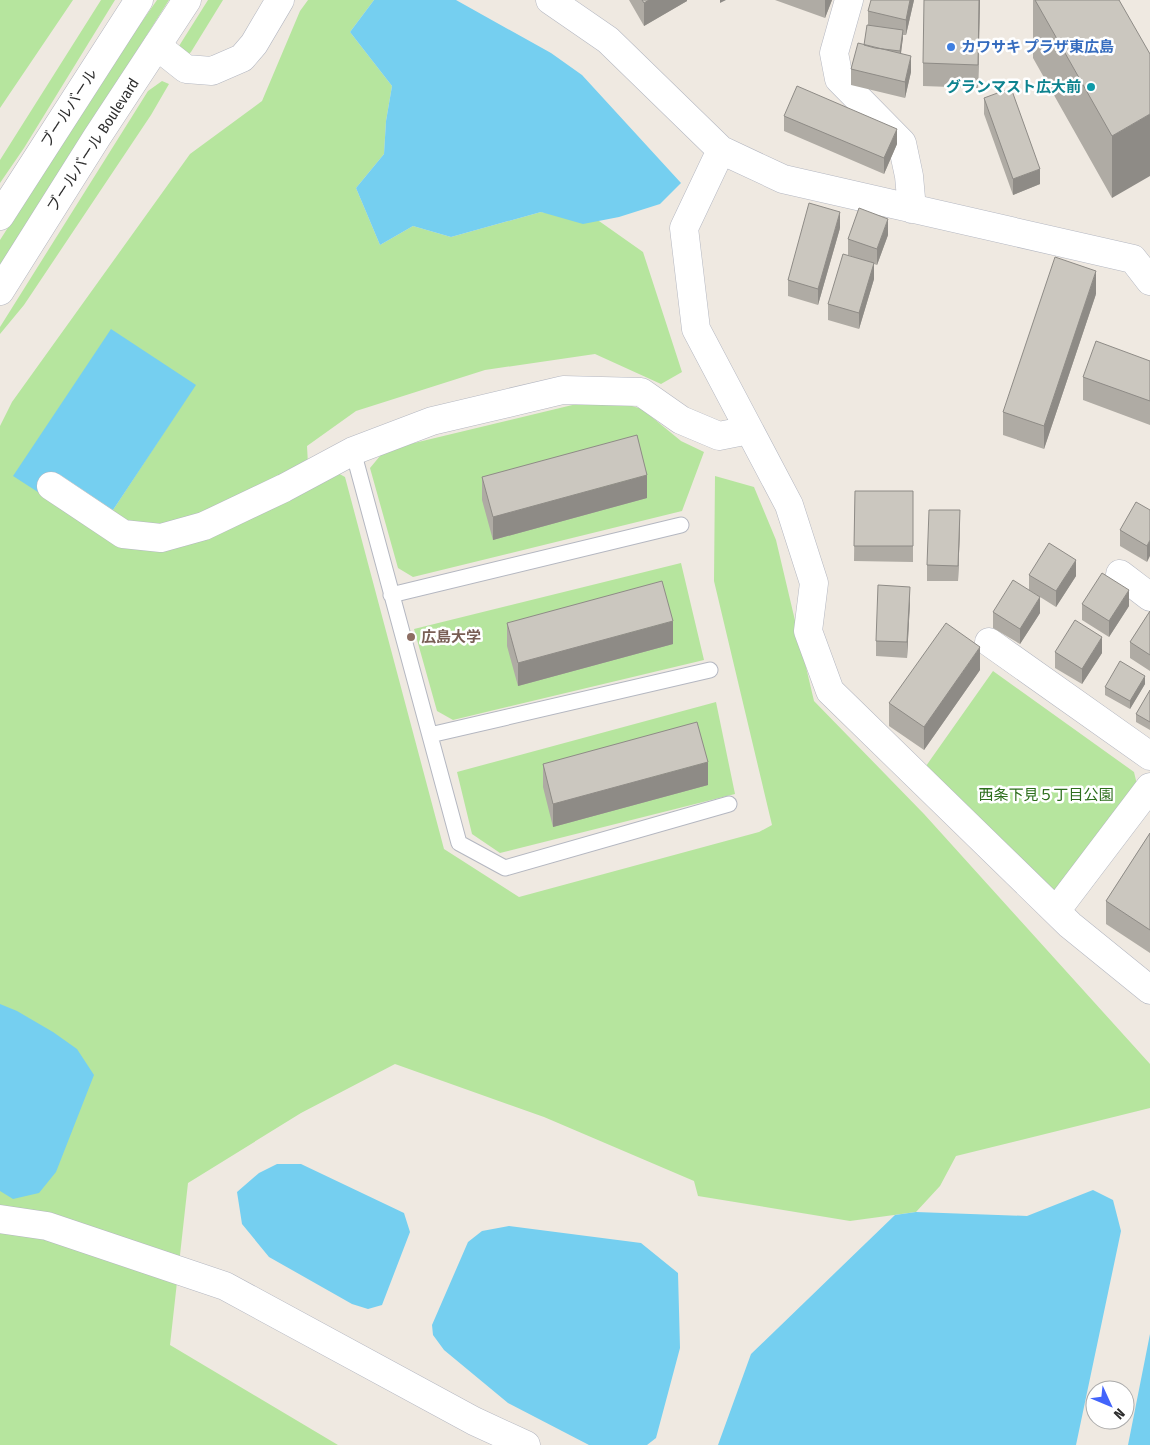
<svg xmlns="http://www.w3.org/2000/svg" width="1150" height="1445" viewBox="0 0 1150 1445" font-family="'Fira Sans Condensed','Noto Sans JP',sans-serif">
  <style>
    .green { fill: #b6e59e; fill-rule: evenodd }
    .water { fill: #75cff0 }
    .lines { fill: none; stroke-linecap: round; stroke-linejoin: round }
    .lane-casing { stroke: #b4b7c1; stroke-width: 17 }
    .street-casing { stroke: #b4b7c1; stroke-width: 29 }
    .secondary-casing { stroke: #b4b7c1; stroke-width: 29 }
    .lane { stroke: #fff; stroke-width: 15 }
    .street { stroke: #fff; stroke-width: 28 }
    .secondary { stroke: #fff; stroke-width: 28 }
    .wall { fill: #afaba4 }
    .shaded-wall { fill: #8e8b86 }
    .building { fill: #cbc7bf; stroke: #8e8b86 }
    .shop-dot { fill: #3f7fe0; stroke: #fff; stroke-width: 2 }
    .culture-dot { fill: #0f9aa8; stroke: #fff; stroke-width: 2 }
    .education-dot { fill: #8d6e63; stroke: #fff; stroke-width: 2 }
    .labels { text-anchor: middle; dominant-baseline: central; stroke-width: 5; stroke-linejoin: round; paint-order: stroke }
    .shop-label { font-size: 15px; font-weight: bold; fill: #366cbe; stroke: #fff; text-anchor: start }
    .culture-label { font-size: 15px; font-weight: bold; fill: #0d838f; stroke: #fff; text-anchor: end }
    .street-label { font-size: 15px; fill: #2e2e2e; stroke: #fff }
    .education-label { font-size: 15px; font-weight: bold; fill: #785e54; stroke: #fff; text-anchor: start }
    .park-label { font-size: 15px; fill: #2c6e1b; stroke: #fff }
  </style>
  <rect width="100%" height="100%" fill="#efe9e1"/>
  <path class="green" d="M0,0H73L0,108Z
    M101,0H115L24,148L0,183V160Z
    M157,0H169L0,267V240L78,118L0,225Z
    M208,0H223L191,52L184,59L178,55L179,46Z
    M308,0H374L350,32L392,86L386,121L384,154L356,188L380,245L413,226L451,237L541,212L599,221L643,252L682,372L661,384L595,354L485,370L356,411L307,446L309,483L329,468L345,477L444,849L519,897L759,832L772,825L714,581L715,476L754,487L776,540L814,701L924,814L1150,1064V1108L956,1156L940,1186L916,1212L850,1221L698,1196L694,1181L544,1117L395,1064L301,1113L188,1183L170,1345L338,1445H0V426L12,402L190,154L262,101L300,11ZM195,385L113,510L58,474Z
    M162,81L169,84L151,115L24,305L0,334V327L148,91Z
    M589,401H615L642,409L681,441L704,452L682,511L413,577L398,568L370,468L385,450Z
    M681,563L704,660L453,720L437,711L414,629Z
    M993,671L1134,772L1139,793L1051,902L926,766Z
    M716,702L735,794L500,853L472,834L457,772Z"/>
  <path class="water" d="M374,0H456L551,53L582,75L681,183L660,204L619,217L583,224L541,212L451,237L413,226L380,245L356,188L384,154L386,121L392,86L350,32Z
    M111,329L196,385L113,510L59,474L44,496L13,476Z
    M0,1004L17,1011L53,1032L77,1049L94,1075L56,1172L39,1193L13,1199L0,1191Z
    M277,1164H301L404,1213L410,1232L382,1305L368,1309L352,1304L269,1257L242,1224L237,1192L259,1173Z
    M1093,1190L1113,1200L1121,1231L1076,1445H718L751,1354L895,1215L916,1212L1027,1216Z
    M509,1226L641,1243L678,1273L680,1348L656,1438L647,1445H589L508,1403L444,1350L433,1335L432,1325L468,1242L482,1231Z
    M1150,1334V1445H1128Z"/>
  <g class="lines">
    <g class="lane-casing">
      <path id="lane" d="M353,451L459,843L505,868L729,804
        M391,595L681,525
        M430,735L710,670"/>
    </g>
    <g class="street-casing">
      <path id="street" d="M550,0L608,40L721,150L783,179L1133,259L1150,281
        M849,0L834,53L839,79L902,143L909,176L912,209
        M157,46L186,69L212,71L242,58L254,44L280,0
        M721,150L684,228L696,329L789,505L814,583L808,631L830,691L1070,925L1150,990
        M51,486L123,534L161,538L204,526L284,488L353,451L432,421L563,390L641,392L681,420L719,436L749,430
        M1120,574L1150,597
        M989,642L1150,756
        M1056,911L1150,787"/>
    </g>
    <g class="secondary-casing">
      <path id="secondary" d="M0,216L139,0
        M0,291L97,137L187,0
        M0,1219L47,1226L225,1286L474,1421L526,1445"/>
    </g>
    <use href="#lane" class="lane"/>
    <use href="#street" class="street"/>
    <use href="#secondary" class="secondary"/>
  </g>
  <path class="wall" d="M629,0H687V1L644,26Z
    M775,0H832L825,18Z
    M914,0L906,35H903L901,54L911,72L905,98L851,85V69L864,45L868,26V11Z
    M980,0L978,88L923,86V63Z
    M1033,0H1119L1112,198L1033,58Z
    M984,98L1040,184L1013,195L984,114Z
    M784,116L897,144L884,174L784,131Z
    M840,228L818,305L788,296V280Z
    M888,235L877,265L874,264V279L859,329L828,320V304L859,259L848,255V239Z
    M1096,294L1044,449L1003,435V412Z
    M1150,361V425L1083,400V377Z
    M482,477L647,498L493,540L482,500Z
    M855,491H913V562L854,561Z
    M1150,510L1147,562L1120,546V530Z
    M960,526L958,581H927V565Z
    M1029,575L1076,576L1056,607L1029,590Z
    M910,602L907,658L876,656V641Z
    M1082,604L1129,606L1109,637L1082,620Z
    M1150,611V671L1130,658V642Z
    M993,612L1040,613L1020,644L993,628Z
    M507,623L673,644L518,686L507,646Z
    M1055,652L1102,653L1082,684L1055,668Z
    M980,670L924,750L889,726V703Z
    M1145,684L1130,709L1105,695V687Z
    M1150,690V730L1136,722V714Z
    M543,764L708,785L553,827L543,787Z
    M1150,833V953L1106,924V901Z"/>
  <path class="shaded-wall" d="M649,0H687V1L644,26V3Z
    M720,0H726L720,3Z
    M825,0H832L825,18Z
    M910,0H914L906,35V20Z
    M979,0H980L978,88V65Z
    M903,30V38L900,59V51Z
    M911,56V72L905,98V82Z
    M1150,114V176L1112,198V136Z
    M897,129V144L884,174V158Z
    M1040,169V184L1013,195V179Z
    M840,212V228L818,305V289Z
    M888,219V235L877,265V249Z
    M874,263V279L859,329V313Z
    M1096,271V294L1044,449V426Z
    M647,475V498L493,540V517Z
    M960,510V526L958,581V566Z
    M1150,540V556L1147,562V546Z
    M1076,560V576L1056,607V591Z
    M910,587V602L907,658V642Z
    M1129,590V606L1109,637V621Z
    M1040,597V613L1020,644V629Z
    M673,621V644L518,686V663Z
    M1102,637V653L1082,684V669Z
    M980,647V670L924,750V727Z
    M1145,676V684L1130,709V701Z
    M708,762V785L553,827V804Z"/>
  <path class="building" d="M642,0H649L644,3Z
    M871,0H910L906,20L868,11Z
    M924,0H979L978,65L923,63Z
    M1035,0H1119L1150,54V114L1112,136Z
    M867,25L903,30L900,51L875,48L864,45Z
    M858,43L911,56L905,82L851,69Z
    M797,86L897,129L884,158L784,116Z
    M1011,88L1040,169L1013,179L984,98Z
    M809,203L840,212L818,289L788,280Z
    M859,208L888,219L877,249L848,239Z
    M843,254L874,263L859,313L828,304Z
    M1055,257L1096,271L1044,426L1003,412Z
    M1096,341L1150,361V401L1083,377Z
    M637,435L647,475L493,517L482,477Z
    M855,491H913V546H854Z
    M1136,502L1150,510V540L1147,546L1120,530Z
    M929,510H960L958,566L927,565Z
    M1049,543L1076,560L1056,591L1029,575Z
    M1102,573L1129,590L1109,621L1082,604Z
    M1013,580L1040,597L1020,629L993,612Z
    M662,581L673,621L518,663L507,623Z
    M878,585L910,587L907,642L876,641Z
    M1150,611V655L1130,642Z
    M1075,620L1102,637L1082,669L1055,652Z
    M946,623L980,647L924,727L889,703Z
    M1120,661L1145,676L1130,701L1105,687Z
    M1150,690V722L1136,714Z
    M697,722L708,762L553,804L543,764Z
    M1150,833V930L1106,901Z"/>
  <circle class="shop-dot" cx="951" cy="47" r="5"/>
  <circle class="culture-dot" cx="1091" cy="87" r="5"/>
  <circle class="education-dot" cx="411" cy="637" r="5"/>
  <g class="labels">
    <g class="shop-label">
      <text x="961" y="47">カワサキ プラザ東広島</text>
    </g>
    <g class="culture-label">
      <text x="1081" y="87">グランマスト広大前</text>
    </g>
    <g class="street-label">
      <text transform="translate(69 108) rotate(-57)">ブールバール</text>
      <text transform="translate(93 145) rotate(-57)">ブールバール Boulevard</text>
    </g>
    <g class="education-label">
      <text x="421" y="637">広島大学</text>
    </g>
    <g class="park-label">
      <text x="1046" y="795">西条下見５丁目公園</text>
    </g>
  </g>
  <g transform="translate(1110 1405) rotate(134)"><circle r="24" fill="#ffffff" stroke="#ababab"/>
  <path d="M0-4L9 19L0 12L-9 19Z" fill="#4264fb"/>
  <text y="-8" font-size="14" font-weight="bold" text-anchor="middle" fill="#2e2e2e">N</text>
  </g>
</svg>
